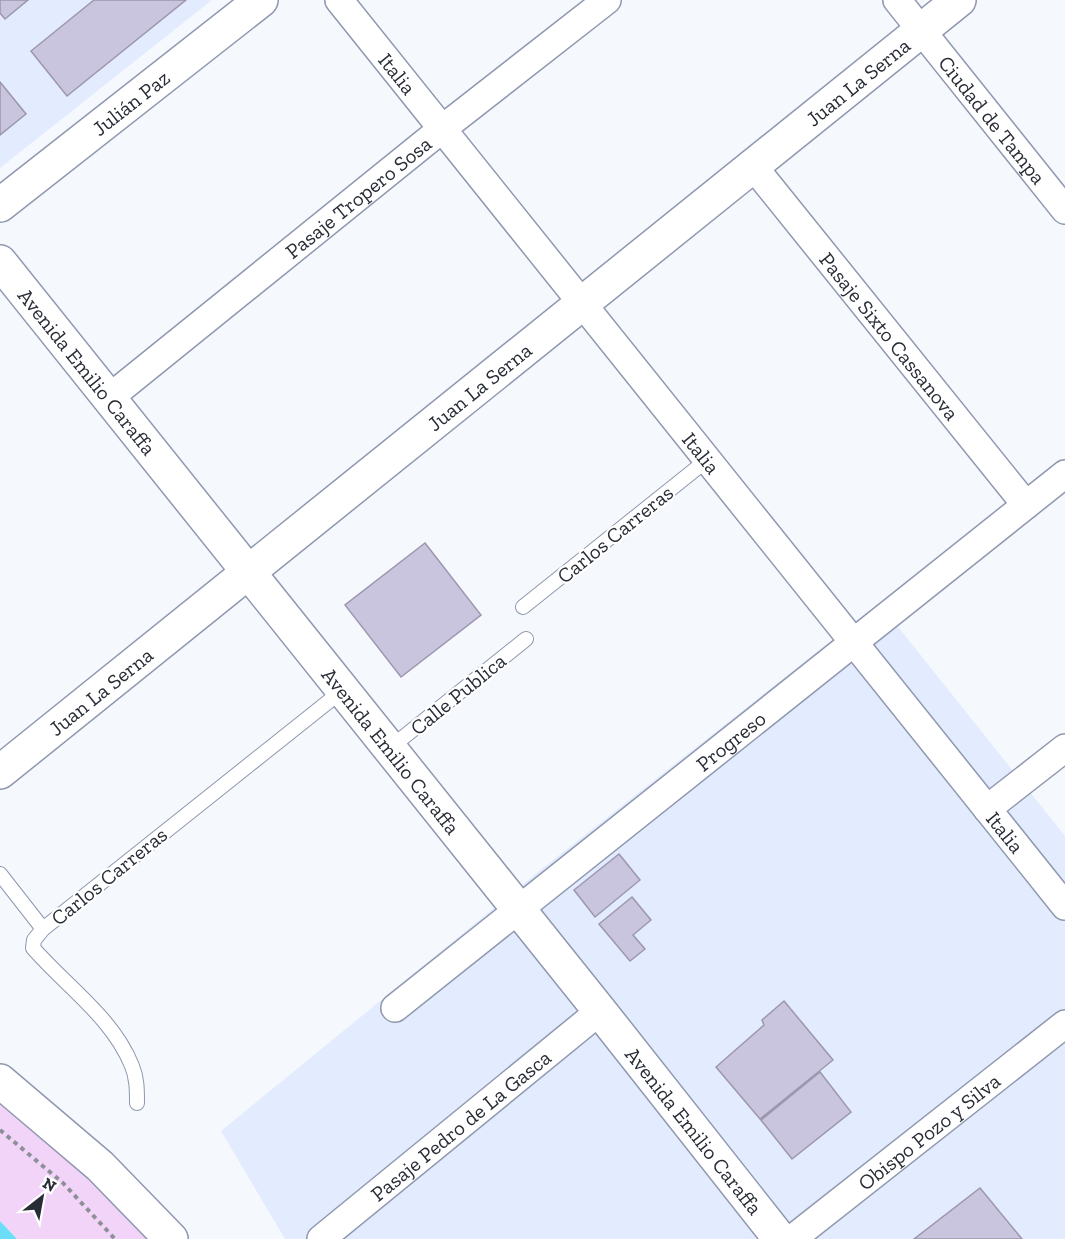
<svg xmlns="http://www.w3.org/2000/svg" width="1065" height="1239" viewBox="0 0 1065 1239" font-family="'Zilla Slab',serif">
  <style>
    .built { fill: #e3ebfe }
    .green { fill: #f2d4f8 }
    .water { fill: #6cddf7 }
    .building { fill: #cac5df; stroke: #9c97af; stroke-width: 1.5 }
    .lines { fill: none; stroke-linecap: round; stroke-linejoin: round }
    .lane-casing { stroke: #8f98af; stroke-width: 16 }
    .street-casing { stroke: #8f98af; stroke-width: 30 }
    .secondary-casing { stroke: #8f98af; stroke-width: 36 }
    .primary-casing { stroke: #8f98af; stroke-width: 36 }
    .path { stroke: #8d9097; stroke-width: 4; stroke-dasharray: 4.5 4.5; stroke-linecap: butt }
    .lane { stroke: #fff; stroke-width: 14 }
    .street { stroke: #fff; stroke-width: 27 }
    .secondary { stroke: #fff; stroke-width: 33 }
    .primary { stroke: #fff; stroke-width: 33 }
    .labels { text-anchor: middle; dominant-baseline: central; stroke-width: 4.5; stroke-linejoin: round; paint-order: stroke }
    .street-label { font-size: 21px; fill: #282c35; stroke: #fff }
  </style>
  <rect width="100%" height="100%" fill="#f5f8fd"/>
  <path class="built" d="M0,0H212L0,168Z
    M879,603L1065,836V1239H285L221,1131L538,872Z"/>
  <path class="green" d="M0,1081L171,1239H17L0,1221Z"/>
  <path class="water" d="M0,1221L17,1239H0Z"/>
  <path class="building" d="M0,0H28L5,19L0,13Z
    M94,0H186L67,96L31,51Z
    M0,82L26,114L0,135Z
    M425,543L481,615L401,677L345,605Z
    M619,854L640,880L595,917L574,890Z
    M632,897L651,920L633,935L645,949L630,961L599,924Z
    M784,1001L833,1060L760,1119L716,1067L764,1025L762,1020Z
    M820,1072L851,1112L792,1159L761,1120Z
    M980,1188L1022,1239H914Z"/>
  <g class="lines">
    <g class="lane-casing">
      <path id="lane" d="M523,607L707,460
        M390,748L526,639
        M0,874L43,929
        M137,1103C137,1090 137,1078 132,1066C113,1018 66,986 33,948L34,940L43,929L343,690"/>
    </g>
    <g class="street-casing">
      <g id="street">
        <path id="s1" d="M339,0L1065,906"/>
        <path id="s2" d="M897,0L1065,210"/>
        <path id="s3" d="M753,166L1026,505"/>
        <path id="s4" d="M109,398L442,129L607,0"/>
        <path d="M987,809L1065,748"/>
        <path id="s5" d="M395,1008L1065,474"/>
        <path id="s6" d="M321,1239L600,1011"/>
        <path id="s7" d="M792,1239L1065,1024"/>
      </g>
    </g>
    <g class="secondary-casing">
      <g id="secondary">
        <path id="s8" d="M0,205L261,0"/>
        <path id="s9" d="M0,772L959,0"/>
      </g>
    </g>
    <g class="primary-casing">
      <g id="primary">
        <path id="s10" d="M0,262L600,1011L780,1239"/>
        <path d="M0,1081L100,1166L171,1239"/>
      </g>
    </g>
    <path class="path" d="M0,1130L63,1183L115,1239"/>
    <use href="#lane" class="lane"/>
    <use href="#street" class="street"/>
    <use href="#secondary" class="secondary"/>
    <use href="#primary" class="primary"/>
  </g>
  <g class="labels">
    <g class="street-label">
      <text stroke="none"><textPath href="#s1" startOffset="94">Italia</textPath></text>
      <text stroke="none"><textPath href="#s9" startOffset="1101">Juan La Serna</textPath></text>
      <text stroke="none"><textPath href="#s8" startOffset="166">Julián Paz</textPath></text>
      <text stroke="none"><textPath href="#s2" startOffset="153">Ciudad de Tampa</textPath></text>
      <text stroke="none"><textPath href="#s4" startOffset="320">Pasaje Tropero Sosa</textPath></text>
      <text stroke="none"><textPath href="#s3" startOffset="218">Pasaje Sixto Cassanova</textPath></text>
      <text stroke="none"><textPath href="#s10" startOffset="140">Avenida Emilio Caraffa</textPath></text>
      <text stroke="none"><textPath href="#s9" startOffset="615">Juan La Serna</textPath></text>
      <text stroke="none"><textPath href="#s1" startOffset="580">Italia</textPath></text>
      <text transform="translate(615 534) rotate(-39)">Carlos Carreras</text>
      <text stroke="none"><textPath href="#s9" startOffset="129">Juan La Serna</textPath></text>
      <text transform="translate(458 694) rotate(-39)">Calle Publica</text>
      <text stroke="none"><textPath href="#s5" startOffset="429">Progreso</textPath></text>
      <text stroke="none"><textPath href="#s10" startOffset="626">Avenida Emilio Caraffa</textPath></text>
      <text stroke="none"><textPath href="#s1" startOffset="1066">Italia</textPath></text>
      <text transform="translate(109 876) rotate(-39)">Carlos Carreras</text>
      <text stroke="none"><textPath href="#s6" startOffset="180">Pasaje Pedro de La Gasca</textPath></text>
      <text stroke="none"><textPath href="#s10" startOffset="1112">Avenida Emilio Caraffa</textPath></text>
      <text stroke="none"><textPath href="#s7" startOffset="174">Obispo Pozo y Silva</textPath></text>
    </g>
  </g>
  <g transform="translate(42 1197) rotate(31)" stroke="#ffffff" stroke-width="4.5" paint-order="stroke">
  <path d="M0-4.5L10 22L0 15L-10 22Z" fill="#282c35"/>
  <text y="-9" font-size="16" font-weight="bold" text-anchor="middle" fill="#282c35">N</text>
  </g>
</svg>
